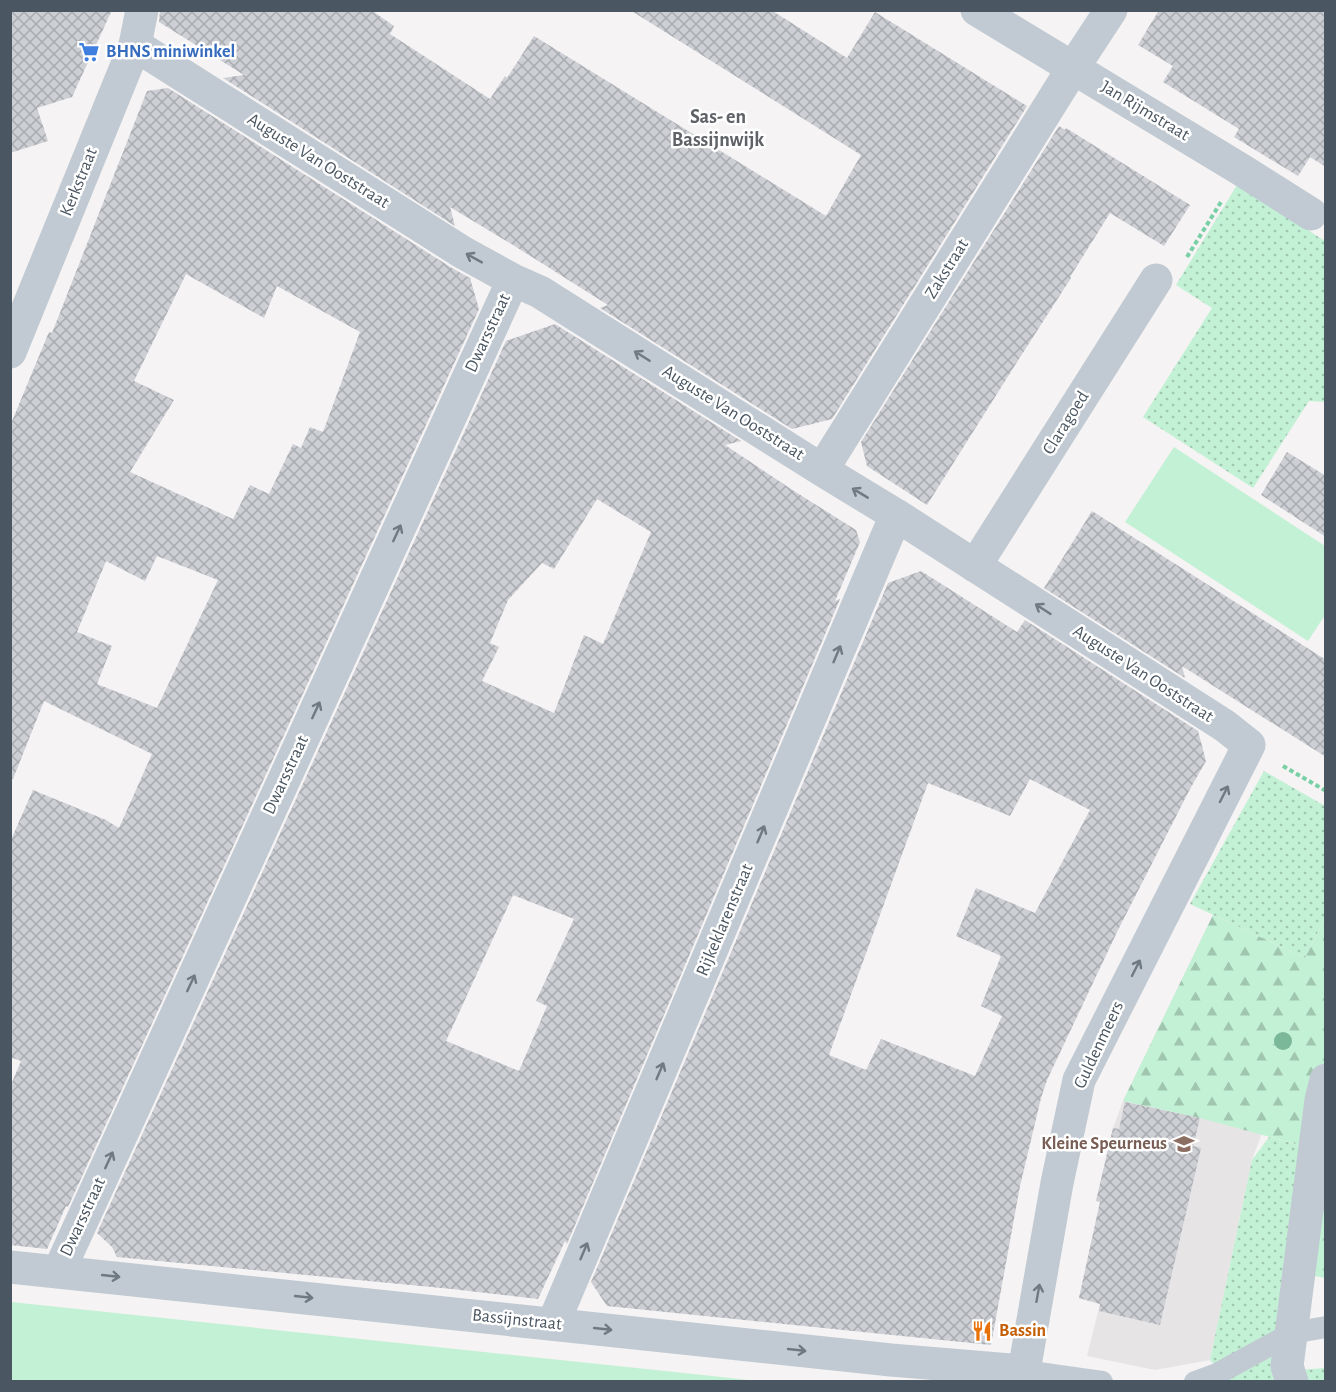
<svg xmlns="http://www.w3.org/2000/svg" width="1336" height="1392" viewBox="0 0 1336 1392" font-family="'Alegreya Sans',sans-serif">
  <style>
    .education { fill: #e6e4e5 }
    .grass { fill: url(#grass-dots) }
    .forest { fill: url(#forest-firs) }
    .park { fill: #c3f1d5 }
    .building { fill: url(#building-cross-hatch); fill-rule: evenodd }
    .lines { fill: none; stroke-linecap: round; stroke-linejoin: round }
    .path { stroke: #7ad0a6; stroke-width: 4; stroke-dasharray: 4.5 3; stroke-linecap: butt }
    .service { stroke: #c1cad2; stroke-width: 22 }
    .pedestrian { stroke: #c1cad2; stroke-width: 33 }
    .minor { stroke: #c1cad2; stroke-width: 33 }
    .tertiary { stroke: #c1cad2; stroke-width: 33 }
    .tree { fill: #7bb799 }
    .oneway { stroke: #6e7983 }
    .labels { text-anchor: middle; dominant-baseline: central; stroke-width: 5; stroke-linejoin: round; paint-order: stroke }
    .shop-label { font-size: 18px; font-weight: bold; fill: #366cbe; stroke: #fff; text-anchor: start }
    .street-label { font-size: 18px; fill: #4a5661; stroke: #fff }
    .education-label { font-size: 18px; font-weight: bold; fill: #785e54; stroke: #fff; text-anchor: end }
    .food-label { font-size: 18px; font-weight: bold; fill: #c56008; stroke: #fff; text-anchor: start }
    .neighbourhood-label { font-size: 20px; font-weight: bold; fill: #5f6368; stroke: #fff }
  </style>
  <defs>
    <pattern id="grass-dots" width="8" height="8" patternUnits="userSpaceOnUse" patternTransform="scale(1.5)"><rect width="8" height="8" fill="#c3f1d5"/><path d="M2 2h.1M6 6h.1" fill="none" stroke="#a0c6b0" stroke-width="1.8" stroke-linecap="round"/></pattern>
    <pattern id="forest-firs" width="22" height="20" patternUnits="userSpaceOnUse" patternTransform="scale(1.5)"><rect width="22" height="20" fill="#c3f1d5"/><path d="M5 1l3.5 6h-7zM16 11l3.5 6h-7z" fill="#a0c6b0"/></pattern>
    <pattern id="building-cross-hatch" width="8" height="8" patternUnits="userSpaceOnUse" patternTransform="scale(1.5)"><rect width="8" height="8" fill="#cdcfd5"/><path d="M0 0l8 8M0 8l8-8" fill="none" stroke="#a8abb0"/></pattern>
  </defs>
  <rect width="100%" height="100%" fill="#f5f3f3"/>
  <path class="education" d="M1213,915L1323,967L1252,1160L1210,1360L1155,1370L1087,1356L1100,1304L1079,1298L1100,1202L1096,1201L1113,1128L1123,1101Z"/>
  <path class="grass" d="M1237,185L1325,241V402L1309,401L1253,488L1143,417L1212,308L1176,285Z
    M1264,771L1325,806V918L1305,958L1190,904Z
    M1269,1137L1325,1152L1298,1370L1325,1368V1381H1230L1210,1360L1252,1160Z"/>
  <path class="forest" d="M1213,915L1305,958L1325,918V1152L1200,1118L1123,1101Z
    M1325,1185V1278L1310,1275Z"/>
  <path class="park" d="M1174,447L1325,546V615L1308,641L1125,522Z
    M11,1302L703,1375L748,1380V1382L11,1381Z"/>
  <path class="building" d="M10,10H112L72,97L37,108L48,141L10,153Z
    M160,10H371L394,26L390,34L490,99L505,76L507,78L534,36L826,216L861,155L630,10H771L847,58L875,12L1027,106L832,419L792,429L600,308L608,305L513,245L450,207L455,226L223,78L244,75L159,22Z
    M1159,10H1326V167L1310,157L1298,176L1234,137L1239,129L1163,82L1173,66L1138,45Z
    M168,88L452,268L470,278L479,309L68,1207L66,1206L47,1249L10,1245V1087L21,1061L10,1057V842L33,790L106,820L119,828L152,754L44,701L13,779H10V426L49,332L52,333L147,91ZM186,274L264,318L277,286L360,332L323,432L310,427L301,448L293,444L269,494L250,485L233,519L130,472L174,400L134,381ZM157,556L218,580L157,708L97,684L112,646L77,632L106,561L145,581Z
    M1059,126L1065,130L1066,128L1190,205L1164,246L1110,213L1070,277L1071,278L1017,362L927,505L867,466L861,442Z
    M555,324L741,441L725,445L794,491L856,530L860,542L835,601L840,599L567,1244L565,1241L538,1299L452,1289L117,1257L112,1247L97,1233L506,341ZM597,499L651,532L603,644L584,635L554,713L482,681L499,647L490,643L508,600L542,563L554,569ZM513,895L574,919L536,1001L547,1006L519,1071L446,1041Z
    M1287,452L1326,476V537L1261,495Z
    M1092,511L1326,660V757L1182,666L1185,678L1044,588Z
    M921,571L1017,632L1025,620L1198,731L1206,761L1190,789L1118,930L1047,1080L1041,1098L1020,1186L991,1345L607,1306L591,1282L888,583ZM1030,779L1090,810L1035,913L976,888L956,936L1001,956L981,1006L1002,1016L975,1076L881,1039L866,1070L829,1055L928,783L1010,816Z
    M1125,1102L1200,1118L1193,1146L1201,1148L1160,1325L1099,1311L1100,1304L1079,1298L1100,1202L1096,1201L1113,1128L1119,1129Z"/>
  <g class="lines">
    <path class="path" d="M1187,257L1221,202
      M1283,766L1326,791"/>
    <path class="service" d="M1024,1371L1102,1382
      M1195,1382L1217,1374L1292,1333L1326,1327"/>
    <path class="pedestrian" d="M1292,1382L1287,1366L1321,1100L1326,1080"/>
    <path class="minor" d="M977,10L1240,169L1311,214
      M822,470L1073,68L1111,10
      M975,566L1156,280
      M10,1267L891,1360L1024,1371L1057,1183L1079,1080L1249,745L1225,726L896,515L822,470L540,292L513,280L462,252L135,45
      M59,1271L513,280
      M553,1324L896,515"/>
    <path class="tertiary" d="M10,352L135,45L142,10"/>
  </g>
  <circle class="tree" cx="1283" cy="1041" r="9"/>
  <defs><path id="oneway-shaft" d="M-6 0H5M1.5-3L5.5 0L1.5 3" fill="none" stroke-width="1.6" stroke-linecap="round" stroke-linejoin="round" transform="scale(1.5)"/></defs>
  <g class="oneway">
    <use href="#oneway-shaft" transform="translate(474 258) rotate(-151)"/>
    <use href="#oneway-shaft" transform="translate(642 356) rotate(-148)"/>
    <use href="#oneway-shaft" transform="translate(860 493) rotate(-149)"/>
    <use href="#oneway-shaft" transform="translate(397 533) rotate(-65)"/>
    <use href="#oneway-shaft" transform="translate(1043 609) rotate(-147)"/>
    <use href="#oneway-shaft" transform="translate(837 654) rotate(-67)"/>
    <use href="#oneway-shaft" transform="translate(316 710) rotate(-65)"/>
    <use href="#oneway-shaft" transform="translate(1224 794) rotate(-63)"/>
    <use href="#oneway-shaft" transform="translate(761 834) rotate(-67)"/>
    <use href="#oneway-shaft" transform="translate(1136 968) rotate(-63)"/>
    <use href="#oneway-shaft" transform="translate(191 983) rotate(-65)"/>
    <use href="#oneway-shaft" transform="translate(660 1071) rotate(-67)"/>
    <use href="#oneway-shaft" transform="translate(109 1160) rotate(-65)"/>
    <use href="#oneway-shaft" transform="translate(584 1251) rotate(-67)"/>
    <use href="#oneway-shaft" transform="translate(111 1276) rotate(6)"/>
    <use href="#oneway-shaft" transform="translate(1038 1293) rotate(-80)"/>
    <use href="#oneway-shaft" transform="translate(304 1297) rotate(6)"/>
    <use href="#oneway-shaft" transform="translate(603 1329) rotate(6)"/>
    <use href="#oneway-shaft" transform="translate(797 1350) rotate(6)"/>
  </g>
  <defs>
    <g id="supermarket-bare" transform="scale(1.62)"><path d="M-6-5.5h2.5l.6 2H6L4.5 2H-2.5L-4.4-4H-6ZM-1.5 3.2a1.3 1.3 0 1 0 .1 0ZM3 3.2a1.3 1.3 0 1 0 .1 0Z" fill="#3f7fe0" stroke="#fff" stroke-width="2.5" paint-order="stroke"/></g>
    <g id="school-bare" transform="scale(1.62)"><path d="M0-5L7-2L0 1L-7-2ZM-4 1L0 2.5L4 1V4Q0 6-4 4Z" fill="#8d6e63" stroke="#fff" stroke-width="2.5" paint-order="stroke"/></g>
    <g id="restaurant-bare" transform="scale(1.62)"><path d="M-5-6h1v4h1v-4h1v4h1v-4h1v5L-1.5 .5V6h-2V.5L-5-1ZM5-6V6H3V1.5H1.5Q1.5-4 5-6Z" fill="#e8710a" stroke="#fff" stroke-width="2.5" paint-order="stroke"/></g>
  </defs>
  <g fill-rule="evenodd">
    <use href="#supermarket-bare" x="89" y="52"/>
    <use href="#school-bare" x="1184" y="1144"/>
    <use href="#restaurant-bare" x="982" y="1331"/>
  </g>
  <g class="labels">
    <g class="shop-label">
      <text x="106" y="52">BHNS miniwinkel</text>
    </g>
    <g class="street-label">
      <text transform="translate(1145 111) rotate(31)">Jan Rijmstraat</text>
      <text transform="translate(318 161) rotate(32)">Auguste Van Ooststraat</text>
      <text transform="translate(79 182) rotate(-68)">Kerkstraat</text>
      <text transform="translate(947 269) rotate(-58)">Zakstraat</text>
      <text transform="translate(488 333) rotate(-65)">Dwarsstraat</text>
      <text transform="translate(733 413) rotate(32)">Auguste Van Ooststraat</text>
      <text transform="translate(1066 423) rotate(-58)">Claragoed</text>
      <text transform="translate(1143 674) rotate(33)">Auguste Van Ooststraat</text>
      <text transform="translate(286 775) rotate(-65)">Dwarsstraat</text>
      <text transform="translate(725 920) rotate(-67)">Rijkeklarenstraat</text>
      <text transform="translate(1099 1045) rotate(-65)">Guldenmeers</text>
      <text transform="translate(83 1217) rotate(-65)">Dwarsstraat</text>
      <text transform="translate(517 1320) rotate(6)">Bassijnstraat</text>
    </g>
    <g class="education-label">
      <text x="1167" y="1144">Kleine Speurneus</text>
    </g>
    <g class="food-label">
      <text x="999" y="1331">Bassin</text>
    </g>
    <g class="neighbourhood-label">
      <text x="718" y="117">Sas- en<tspan x="718" dy="23">Bassijnwijk</tspan></text>
    </g>
  </g>
  <rect width="1336" height="1392" fill="none" stroke="#4a5661" stroke-width="24"/>
</svg>
